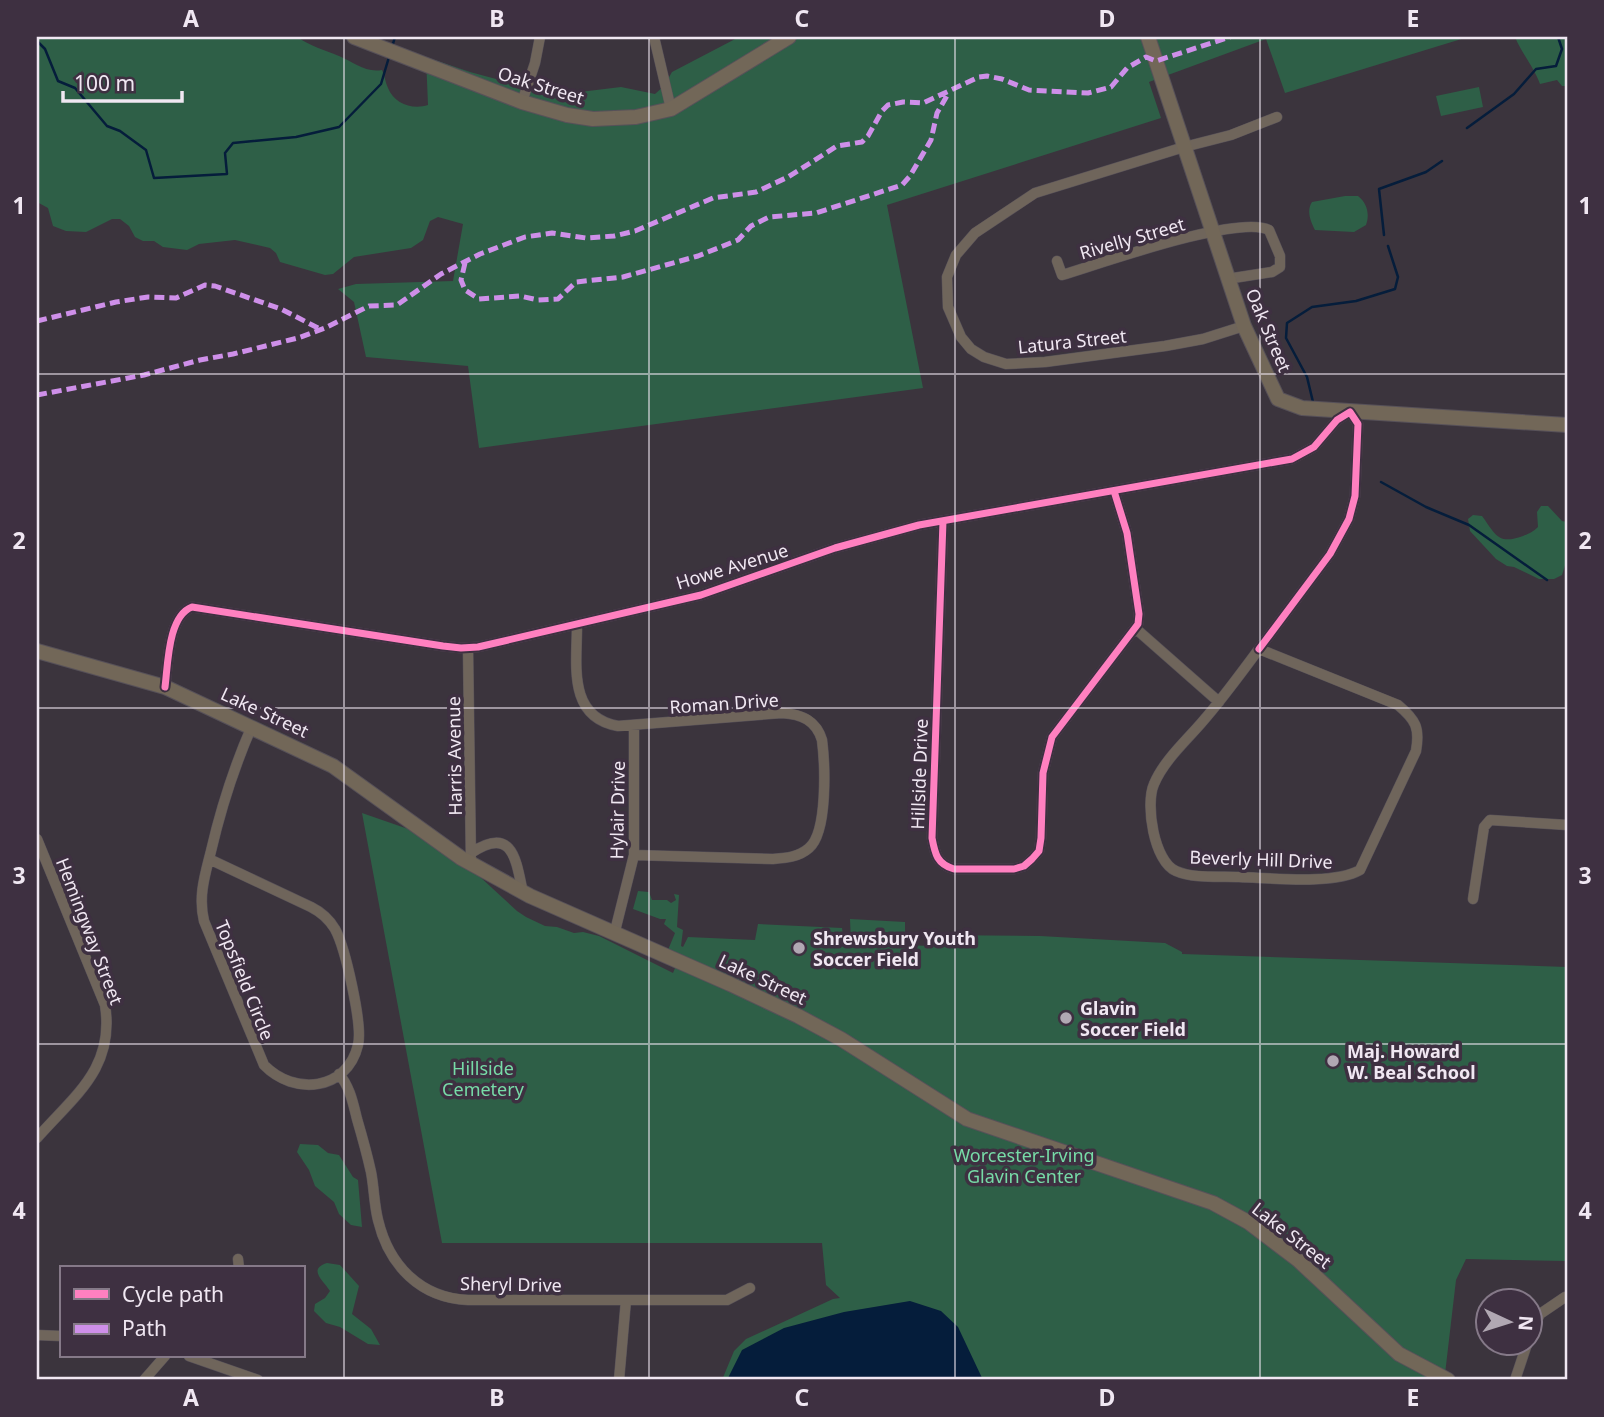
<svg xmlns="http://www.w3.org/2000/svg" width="1604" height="1417" viewBox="0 0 1604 1417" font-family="'Noto Sans',sans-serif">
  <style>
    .green { fill: #2e5f47 }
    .water { fill: #051d3b }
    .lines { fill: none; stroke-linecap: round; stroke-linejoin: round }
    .stream { stroke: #051d3b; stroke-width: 2.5 }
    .street-casing { stroke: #575159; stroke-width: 11 }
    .secondary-casing { stroke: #575159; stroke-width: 16 }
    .street { stroke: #6f655b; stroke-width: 10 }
    .secondary { stroke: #726758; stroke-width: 14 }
    .quiet { stroke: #ce8fe9; stroke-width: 5; stroke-dasharray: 10 5; stroke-linecap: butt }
    .cycleway-casing { stroke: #3e3041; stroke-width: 11 }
    .cycleway { stroke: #ff80c0; stroke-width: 7 }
    .grid { fill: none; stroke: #f0e7f2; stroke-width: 2; stroke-opacity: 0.55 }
    .poi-dot { fill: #b1a8b3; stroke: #3e3041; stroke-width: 2.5 }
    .labels { text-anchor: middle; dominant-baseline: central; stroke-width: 7; stroke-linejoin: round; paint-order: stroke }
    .street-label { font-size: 18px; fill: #f0e7f2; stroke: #3e3041 }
    .poi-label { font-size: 18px; font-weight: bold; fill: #f0e7f2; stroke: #3e3041; text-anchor: start }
    .park-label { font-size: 18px; fill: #77dba7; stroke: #3e3041 }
    .neatline { fill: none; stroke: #f0e7f2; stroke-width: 2.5 }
    .grid-label { font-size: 23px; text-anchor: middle; font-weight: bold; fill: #f0e7f2 }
  </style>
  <rect width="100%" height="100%" fill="#3b343d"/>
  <path class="green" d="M37,37H297C311,46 324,50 339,56C354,62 365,73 382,70C385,76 385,82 388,88C394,104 413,110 428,105L426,57L470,72L555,95L621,87L655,94L664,86L672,72L739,37H1468L1285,93L1266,39L1149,82L1161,118L887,205L923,388L479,448L468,366L366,357L354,302L338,289L356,284L453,281L463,224L438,217L430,221L423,240L411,248L354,257L333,274L325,275L280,262L276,253L270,248L235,240L199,244L187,250L163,247L154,241H143L135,237L129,226L120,219H112L86,232L66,231L53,226L48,208L37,202Z
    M1515,37H1567V86H1562L1557,80L1540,84C1534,67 1522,54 1515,37Z
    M1479,87L1483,107L1441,116L1436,96Z
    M1345,196H1358C1367,203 1370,214 1366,225L1354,232L1315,230C1311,222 1306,211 1312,202Z
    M1541,506H1548L1562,521L1567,522V559L1562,575L1554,579H1539L1514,567L1507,566L1496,559L1470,531L1468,519L1473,515L1482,516C1496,535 1498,545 1523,536C1530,533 1533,532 1538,527L1537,512Z
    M362,813L411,830L479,876L517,911L526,917L545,926L557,927L574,933L583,932L599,936L673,973L680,956L668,950L675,933L664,924L666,919H660L633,909L638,891L649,892L652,900H667L671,903L676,900L674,894L679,895L677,927L683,930L681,946L683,947L688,937L755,940L758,924L842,928L844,942L851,943L850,919L905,922V945L930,946L931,935L1040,936L1165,943L1182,952V954L1567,967V1261L1466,1259L1456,1280L1445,1374L1466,1380H722L734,1351L746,1339L833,1299L840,1298L826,1285L822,1243H442Z
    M300,1144L318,1145L328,1153L339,1155L353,1177L358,1180L362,1227L351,1225L339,1214L334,1202L315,1186L309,1170L297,1152Z
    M327,1263L340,1265L359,1286L352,1314L371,1329L380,1345L368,1344L340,1327L326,1323L314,1311L315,1304L325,1298L330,1291C324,1281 307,1269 327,1263Z"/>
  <path class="water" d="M910,1301L941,1311L958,1327L983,1380H727L742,1350L784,1328L844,1312Z"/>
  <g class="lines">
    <path class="stream" d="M37,41L45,49L58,81L75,88L107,126L120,131L146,150L154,178L227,174L225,153L233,143L296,137L339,127L381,84L389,57
      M392,47L395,37
      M1467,128L1514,94L1536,69L1556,66L1562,49L1558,37
      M1384,235L1379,189L1426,172L1442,161
      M1313,402L1307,377L1286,338L1287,323L1312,307L1356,301L1395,289L1398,277L1388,246
      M1381,482L1426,507L1469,525L1547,580"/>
    <g class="street-casing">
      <path id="street" d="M654,37L671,109
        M522,102L535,63L540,37
        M1057,261L1062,275C1099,264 1239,214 1269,230L1280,256V267L1272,272L1227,279
        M1244,326L1203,339L1165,346L1045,362L1006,364L984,357L971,349L961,337L948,307L947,277L956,255L975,233L1035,193L1184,147L1231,135L1277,117
        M943,521L932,838C935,854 937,864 954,869H1014L1024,866L1032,859L1039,851L1041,838L1043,773L1052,737L1138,624L1139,614L1127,533L1114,491
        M577,625C577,664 567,717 618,726L782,713C801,714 816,720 822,740C825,764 828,832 809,848C799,857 786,858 773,859L634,855
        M1135,628L1219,702
        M468,648L471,863
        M1259,649L1398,705C1416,720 1420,728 1416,751L1360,870C1334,885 1272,878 1239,877C1220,876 1194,879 1176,871C1154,862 1145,804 1154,784C1164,760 1187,740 1203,721C1223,698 1241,673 1259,649Z
        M165,687C168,664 168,616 192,607L443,646L461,648L478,647L701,595L835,548L919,525L1292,459L1314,447L1337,420L1350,412L1358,424L1355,496L1349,519L1330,554L1259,649
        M37,839L105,1005C115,1068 75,1095 37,1138
        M471,853C513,825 516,860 523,893
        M209,859L311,907C321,912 329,919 335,929C345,947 363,1025 358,1045C347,1091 294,1096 264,1065L204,921C198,896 205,875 211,851C221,808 234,767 252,726
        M1473,899L1484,827L1490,820L1567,825
        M614,935L634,855V725
        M339,1074C350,1087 353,1103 357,1119C362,1136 367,1154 371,1172C374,1187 374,1204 378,1220C389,1266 421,1298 468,1300H727L750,1288
        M238,1259L239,1268
        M1530,1334L1540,1314L1565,1297
        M37,1335L61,1336
        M189,1356L258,1380
        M144,1380L165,1356
        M619,1380L626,1300
        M1515,1380L1527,1344"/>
    </g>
    <g class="secondary-casing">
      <path id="secondary" d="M354,37L522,102L567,115L593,119L636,117L671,109L789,37
        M1148,37L1244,326L1278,399L1302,408L1567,425
        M37,651L165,687L333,766L461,858L530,896L730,984L798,1016L841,1039L967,1119L1213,1203L1248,1222L1298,1260L1399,1354L1448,1380"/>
    </g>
    <use href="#street" class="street"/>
    <use href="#secondary" class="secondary"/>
    <path class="quiet" d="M465,263L461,280L465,290L479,299L520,296L538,300L558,299L576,282L623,277L698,256L738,240L751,226L769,217L816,213L902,185L910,176L931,140L937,113L948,94
      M37,321L116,302L148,297L176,298L205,285L215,286L281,309L322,330
      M37,395L144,375L200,360L233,354L298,338L325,328L369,306L397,305L441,274L480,254L525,237L552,233L586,238L614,236L635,231L713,198L756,192L788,177L837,146L862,142L868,136L882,111L888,105L903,102L923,103L979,77L987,76L1002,79L1029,90L1088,93L1111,87L1127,68L1146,57L1156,61L1230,37"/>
    <g class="cycleway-casing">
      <path id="cycleway" d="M943,521L932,838C935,854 937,864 954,869H1014L1024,866L1032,859L1039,851L1041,838L1043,773L1052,737L1138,624L1139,614L1127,533L1114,491
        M165,687C168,664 168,616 192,607L443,646L461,648L478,647L701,595L835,548L919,525L1292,459L1314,447L1337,420L1350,412L1358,424L1355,496L1349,519L1330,554L1259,649"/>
    </g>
    <use href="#cycleway" class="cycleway"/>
  </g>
  <path class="grid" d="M344,37V1380M649,37V1380M955,37V1380M1260,37V1380M37,374H1567M37,708H1567M37,1044H1567"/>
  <g class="poi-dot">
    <circle cx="799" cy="948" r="7"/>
    <circle cx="1066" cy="1018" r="7"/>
    <circle cx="1333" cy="1061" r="7"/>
  </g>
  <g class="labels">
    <g class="street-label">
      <text transform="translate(541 85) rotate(17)">Oak Street</text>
      <text transform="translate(1132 238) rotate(-16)">Rivelly Street</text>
      <text transform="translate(1269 330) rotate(67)">Oak Street</text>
      <text transform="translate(1072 341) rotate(-6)">Latura Street</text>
      <text transform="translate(732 566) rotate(-17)">Howe Avenue</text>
      <text transform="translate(724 703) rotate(-4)">Roman Drive</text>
      <text transform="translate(265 712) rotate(25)">Lake Street</text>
      <text transform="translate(454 756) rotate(-91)">Harris Avenue</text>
      <text transform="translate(919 774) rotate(-88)">Hillside Drive</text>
      <text transform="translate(617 810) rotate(-89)">Hylair Drive</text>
      <text transform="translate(1261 859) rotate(2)">Beverly Hill Drive</text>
      <text transform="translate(90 931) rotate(69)">Hemingway Street</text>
      <text transform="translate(763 979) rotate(25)">Lake Street</text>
      <text transform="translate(245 980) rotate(68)">Topsfield Circle</text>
      <text transform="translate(1292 1235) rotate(38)">Lake Street</text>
      <text transform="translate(511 1284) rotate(1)">Sheryl Drive</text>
    </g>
    <g class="poi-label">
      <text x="813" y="938">Shrewsbury Youth<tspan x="813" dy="21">Soccer Field</tspan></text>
      <text x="1080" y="1008">Glavin<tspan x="1080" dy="21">Soccer Field</tspan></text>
      <text x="1347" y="1051">Maj. Howard<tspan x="1347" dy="21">W. Beal School</tspan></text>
    </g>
    <g class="park-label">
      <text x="483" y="1068">Hillside<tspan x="483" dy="21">Cemetery</tspan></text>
      <text x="1024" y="1155">Worcester-Irving<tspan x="1024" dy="21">Glavin Center</tspan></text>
    </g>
  </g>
  <rect width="1604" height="1417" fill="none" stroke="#3e3041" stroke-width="77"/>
  <rect x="60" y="1266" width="245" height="91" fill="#3e3041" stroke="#857988" stroke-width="2"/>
  <rect x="74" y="1289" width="35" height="10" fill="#ff80c0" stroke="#857988" stroke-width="2"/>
  <text x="122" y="1302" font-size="21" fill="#f0e7f2">Cycle path</text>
  <rect x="74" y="1324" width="35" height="10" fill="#ce8fe9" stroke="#857988" stroke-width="2"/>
  <text x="122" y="1336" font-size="21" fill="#f0e7f2">Path</text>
  <g transform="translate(1509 1322) rotate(94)"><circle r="33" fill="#3e3041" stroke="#857988" stroke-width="2"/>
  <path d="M0-5L12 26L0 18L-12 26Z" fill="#b1a8b3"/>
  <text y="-10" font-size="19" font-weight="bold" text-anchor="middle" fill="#f0e7f2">N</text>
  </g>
  <path d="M63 91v10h119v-10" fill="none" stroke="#f0e7f2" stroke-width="3.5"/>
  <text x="74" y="91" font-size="21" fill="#f0e7f2" stroke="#3e3041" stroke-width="5" paint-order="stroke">100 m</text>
  <rect x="38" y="38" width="1528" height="1340" class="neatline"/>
  <g class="grid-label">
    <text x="191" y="27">A</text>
    <text x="497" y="27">B</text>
    <text x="802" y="27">C</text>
    <text x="1107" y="27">D</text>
    <text x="1413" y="27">E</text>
    <text x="19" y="214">1</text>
    <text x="1585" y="214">1</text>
    <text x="19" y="549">2</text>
    <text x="1585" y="549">2</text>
    <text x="19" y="884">3</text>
    <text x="1585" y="884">3</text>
    <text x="19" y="1219">4</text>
    <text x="1585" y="1219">4</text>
    <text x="191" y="1406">A</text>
    <text x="497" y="1406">B</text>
    <text x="802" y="1406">C</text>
    <text x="1107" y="1406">D</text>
    <text x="1413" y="1406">E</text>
  </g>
</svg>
